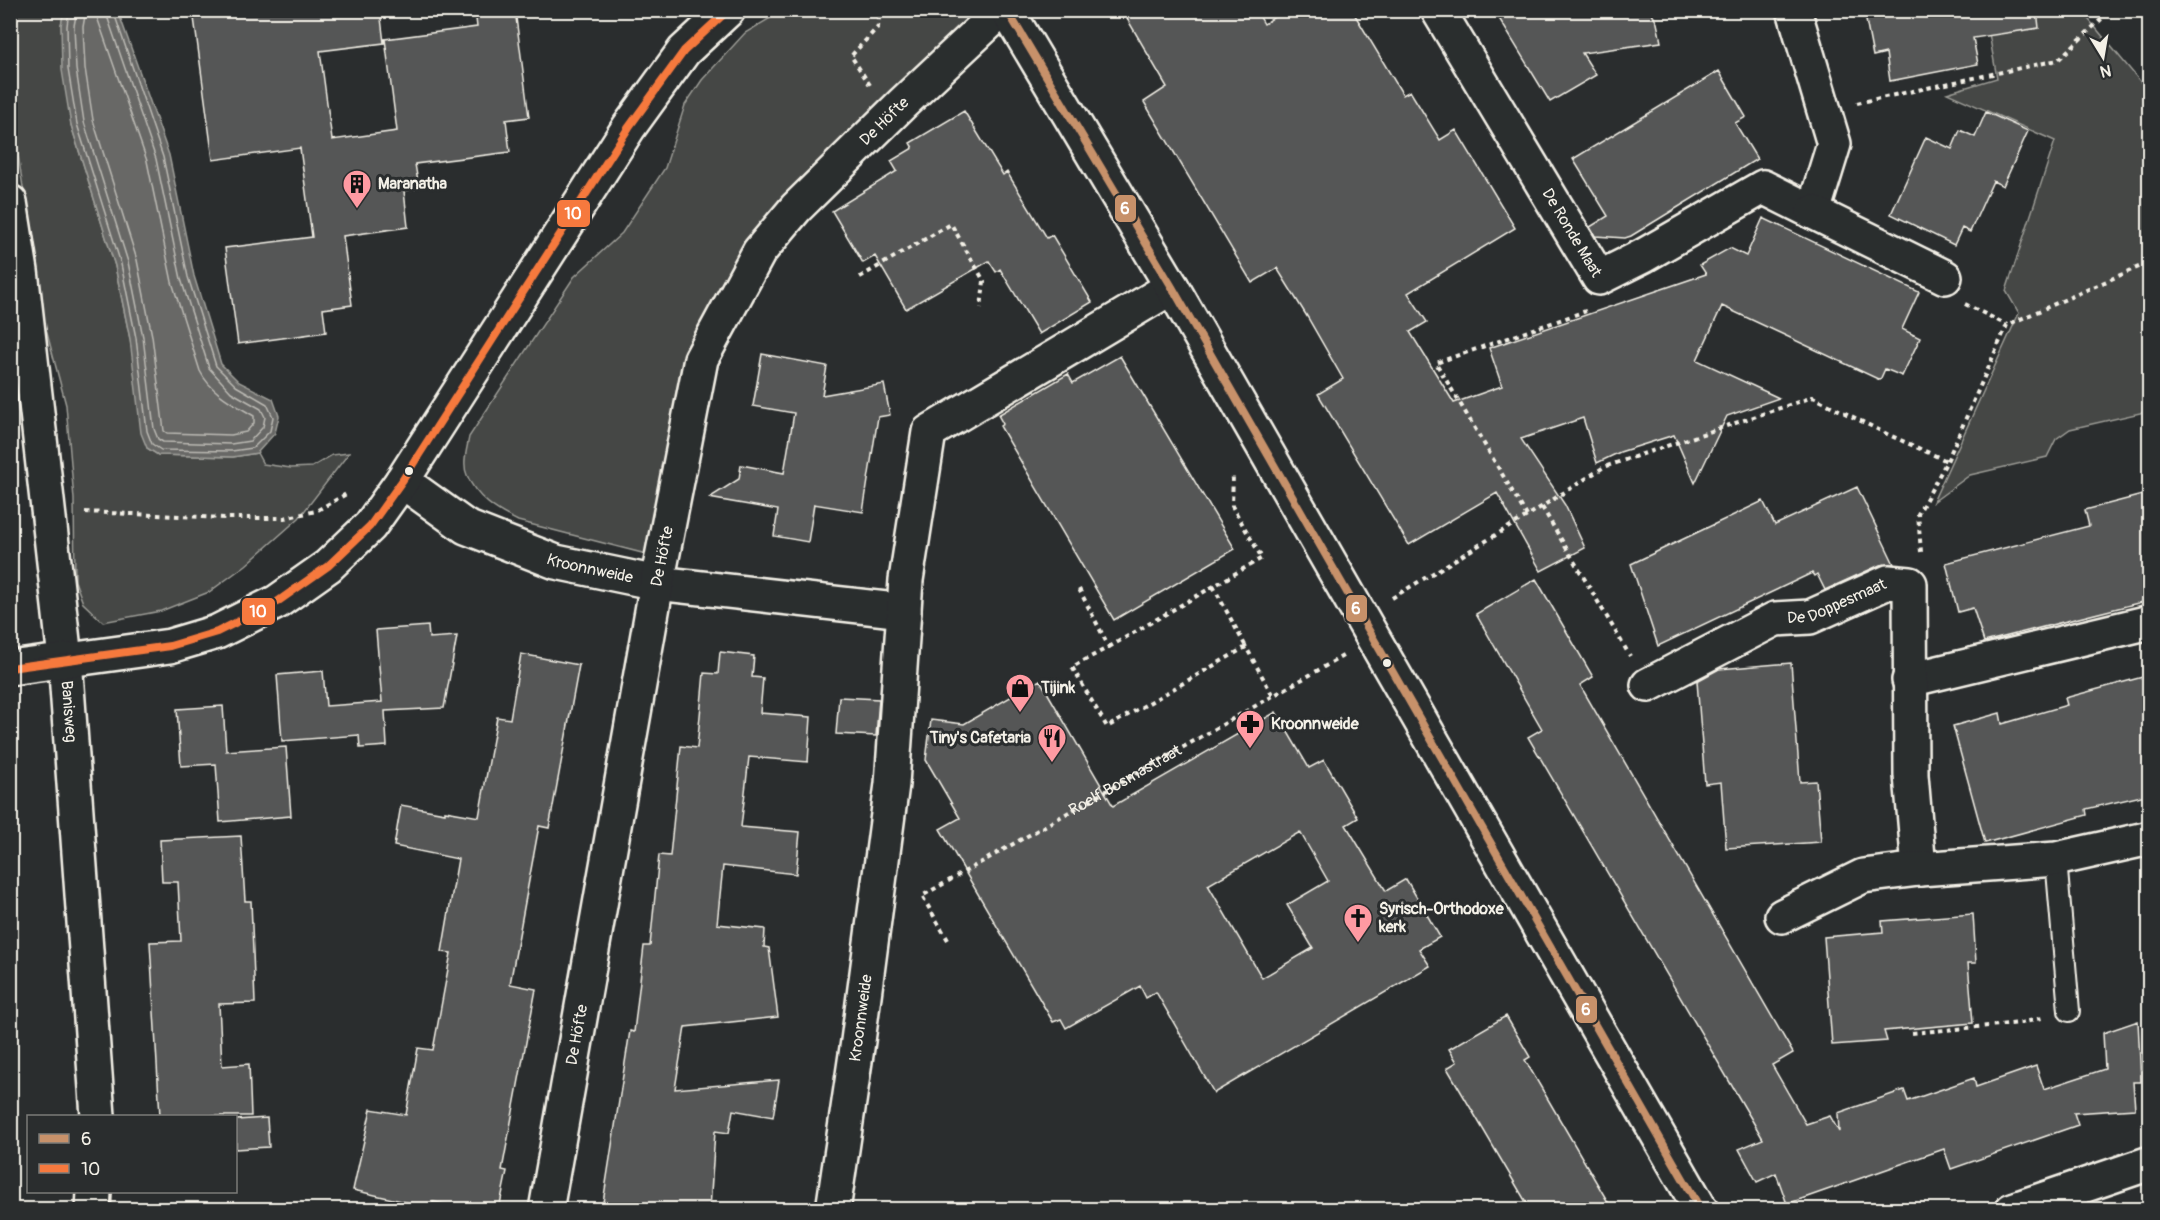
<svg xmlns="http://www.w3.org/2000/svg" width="2160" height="1220" viewBox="0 0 2160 1220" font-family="Pangolin,sans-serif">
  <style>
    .green { fill: #444645; stroke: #9c9c96; stroke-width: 1.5 }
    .water { fill: #676866; stroke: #9f9f9a; stroke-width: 1.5 }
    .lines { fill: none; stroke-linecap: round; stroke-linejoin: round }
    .shore { stroke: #bcbab4; stroke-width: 1.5 }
    .building { fill: #555756; stroke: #f4f1e8; stroke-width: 1.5; fill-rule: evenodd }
    .lane-casing { stroke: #f4f1e8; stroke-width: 24 }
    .street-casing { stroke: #f4f1e8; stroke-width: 38 }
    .secondary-casing { stroke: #f4f1e8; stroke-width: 38 }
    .path { stroke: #f4f1e8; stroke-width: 4; stroke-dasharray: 4.5 4.5; stroke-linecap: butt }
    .lane { stroke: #2a2d2e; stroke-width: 20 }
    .street { stroke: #2a2d2e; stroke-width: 33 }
    .secondary { stroke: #2a2d2e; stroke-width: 33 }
    .bus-1-casing { stroke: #2a2d2e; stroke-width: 12 }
    .bus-2-casing { stroke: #2a2d2e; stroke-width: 12 }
    .bus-1 { stroke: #c7916a; stroke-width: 8 }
    .bus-2 { stroke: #f6793e; stroke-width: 8 }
    .bus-dot { fill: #f4f1e8; stroke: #2a2d2e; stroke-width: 2 }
    .labels { text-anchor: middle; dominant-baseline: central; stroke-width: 6; stroke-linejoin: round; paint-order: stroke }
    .street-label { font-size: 16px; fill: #f4f1e8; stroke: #2a2d2e }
    .poi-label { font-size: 16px; font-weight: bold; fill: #f4f1e8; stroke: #2a2d2e; text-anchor: start }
    .line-badge { stroke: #2a2d2e; stroke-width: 2 }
    .badge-label { font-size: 16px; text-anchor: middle; font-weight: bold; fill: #fff }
  </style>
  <rect width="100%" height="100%" fill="#2a2d2e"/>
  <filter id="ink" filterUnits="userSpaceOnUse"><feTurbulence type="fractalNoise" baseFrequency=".0167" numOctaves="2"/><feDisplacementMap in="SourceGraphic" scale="12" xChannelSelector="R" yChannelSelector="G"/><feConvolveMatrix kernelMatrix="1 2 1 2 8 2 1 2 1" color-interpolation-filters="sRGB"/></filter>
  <g filter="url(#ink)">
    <path class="green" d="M10,11H64L61,25L71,125L115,266L130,339L147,448L158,455L233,457L257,453L263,464L291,468L312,467L332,455L349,453L299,518L246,565L209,592L161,611L103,622L83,603L75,581L74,499L66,405L43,318L11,109Z
      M782,11H967L976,23L749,252L654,556L518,521C497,511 476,498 467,475C462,464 467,449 469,437L574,277L622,233L665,168L685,105L702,80L745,33Z
      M1985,11H2090L2085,15L2149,92V411L2070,429L2056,439L2047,457L1970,475L1933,502L2019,313L2006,291L2055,141L1947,93L1997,78Z"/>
    <path class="water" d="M64,11H118L169,155L194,276L221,364L239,382L273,399L279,416L275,433L257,453L233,457L158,455L147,448L141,433L130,339L115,266L71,125L62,70L61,25Z"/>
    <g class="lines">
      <path class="shore" d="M69,10L67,26L68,69L77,124L121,264L136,338L147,431L152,444L161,450L232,451L253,448L270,431L273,417L267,404L236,386L216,366L188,277L163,157L113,10
        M77,10L74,26L76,69L84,122L128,262L143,337L154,429L158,439L163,442L231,444L250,441L263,427L265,417L261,409L231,392L209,368L181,279L156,159L105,10
        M86,10L83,27L85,68L93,120L137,260L152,336L164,431L167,433L231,435L246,432L254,423V416C234,404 211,393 200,371L172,282L147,161L98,20L96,10"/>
    </g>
    <path class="building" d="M193,10H380L384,43L320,51L332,140L397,131L385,39L477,27L475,10H515L529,117L506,120L510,152L415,164L419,188L404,191L408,227L343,236L352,305L323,309L326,332L238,344L225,248L312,237L300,148L213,160Z
      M1122,10H1256L1264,24L1285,10H1352L1403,95L1410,91L1440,140L1456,130L1515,228L1408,293L1427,322L1410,332L1454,403L1502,386L1489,348L1706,274L1700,265L1730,248L1746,256L1763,218L1919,292L1902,329L1920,338L1902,376L1885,369L1880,380L1722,306L1697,360L1779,398L1727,416L1695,483L1674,435L1620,452L1597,463L1583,418L1521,439L1565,505L1585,548L1541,571L1497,493L1409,545L1318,394L1343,379L1308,318L1277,268L1252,283L1144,102L1167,87Z
      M1494,10H1650L1657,23L1661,42L1582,53L1596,75L1550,102Z
      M1864,10H2037L2039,28L1973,38L1978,64L1890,81L1886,53L1873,56Z
      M1719,71L1746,117L1735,123L1757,159L1631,236L1625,238L1595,236L1590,227L1608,216L1573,159Z
      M964,111L1003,175L1007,172L1047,238L1052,235L1092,302L1039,334L1000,269L996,272L989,261L906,309L875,256L863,263L832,211L897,171L891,161L913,148L910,143Z
      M1986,112L2028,131L2003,186L1993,181L1970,232L1962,228L1954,245L1891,214L1926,137L1952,149L1960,130L1975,137Z
      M762,354L827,366L822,395L884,384L890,415L878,417L863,512L814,504L808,542L774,536L778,510L709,498L739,479L741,465L784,473L794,413L753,406Z
      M1120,356L1235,549L1114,620L1000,426L1003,424L998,415L1068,374L1073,383Z
      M1857,487L1894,564L1880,565L1825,590L1817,574L1814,576L1812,573L1658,646L1631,564L1763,501L1775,525Z
      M2150,493V600L1984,642L1973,608L1958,612L1946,563L2089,526L2085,510Z
      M1536,579L1593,677L1580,685L1793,1053L1772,1065L1806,1124L1830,1116L1839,1132L1838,1113L1904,1090L1908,1101L1974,1078L1976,1087L2036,1066L2044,1089L2105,1069L2103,1033L2138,1021L2141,1082H2133L2135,1109L2074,1113L2078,1125L1951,1169L1944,1149L1787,1204L1776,1173L1757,1182L1739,1149L1763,1139L1528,737L1542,729L1476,614Z
      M428,626L429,638L457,636L444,708L385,711L387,746L360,748L359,735L282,741L277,675L323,671L326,706L382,702L376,630Z
      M720,652L754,656L752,677L763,678L760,713L811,717L808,762L749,757L741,827L800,832L796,874L723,866L717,924L765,929L764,947L769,948L778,1017L685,1027L675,1089L779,1080L773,1117L733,1110L729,1133L715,1131L710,1209H602L630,1031L634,1032L644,946H650L659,855L670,856L681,746L697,748L704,673L718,674Z
      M521,654L579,665L549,828L539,826L510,984L536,989L502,1170L507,1171L499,1209H471L433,1202L432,1208L353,1190L371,1109L406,1115L418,1048L433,1050L451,953L442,952L458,859L394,846L401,805L445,813V811L479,817L497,717L510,719Z
      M1791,663L1800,782L1816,781L1821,842L1726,848L1721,782L1705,784L1697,681L1719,669Z
      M2150,675V794L2086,809L2087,815L1985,843L1953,726L2000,713L2002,724L2067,705L2065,698Z
      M1040,680L1113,806L1276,712L1309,768L1324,760L1358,818L1346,825L1386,891L1406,879L1440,937L1419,949L1430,966L1214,1093L1156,992L1146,998L1140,986L1066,1028L1061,1019L1053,1022L940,829L960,818L926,760L931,720L964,724ZM1300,832L1328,881L1287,905L1313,948L1262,978L1208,885Z
      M839,697L879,699L876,736L836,734Z
      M223,706L226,751L286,747L291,816L220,822L216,764L181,766L177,709Z
      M241,836L245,901H251L255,1003L219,1004L222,1066L249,1064L251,1116H160L150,942L181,941L178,882H162L160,840Z
      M1973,914L1976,963H1968L1973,1023L1884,1031L1887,1041L1832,1045L1824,937L1883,932L1882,921Z
      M1506,1016L1530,1057L1525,1060L1612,1209H1530L1447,1068L1457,1062L1449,1049Z
      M267,1118L269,1147L236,1149V1120Z"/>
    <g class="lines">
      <g class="lane-casing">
        <path id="lane" d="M2056,859L2069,1011"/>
      </g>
      <g class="street-casing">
        <g id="street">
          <path id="s2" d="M1438,10L1599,278L1643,256L1763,187L1813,212L1834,144L1794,10"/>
          <path id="s3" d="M10,202L21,271L65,659L98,1116"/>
          <path d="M1813,212L1945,277"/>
          <path id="s4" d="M402,481L466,527L556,562L657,583L904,611"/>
          <path d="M1909,680L2150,622"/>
          <path id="s5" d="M1648,685L1775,619L1810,617L1888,582L1910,584L1911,775L1919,869"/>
          <path d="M1782,916L1863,876L1919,869L2056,859L2150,838"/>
          <path d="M93,1210L94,1192"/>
          <path id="s6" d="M546,1210L657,583L701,359L759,252L796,208L903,103L1002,10"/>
          <path id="s7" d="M833,1210L858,1041L892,784L906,580L929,432L1172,287"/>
          <path d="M2012,1210L2150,1163"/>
        </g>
      </g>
      <g class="secondary-casing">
        <path id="secondary" d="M1007,10L1172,287L1701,1210
          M10,668L170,646L217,632L277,602L328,566L370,526L402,481L629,127L684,51L728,10"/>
      </g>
      <g class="path">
        <path d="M870,85L851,56L878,27L880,10"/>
        <path d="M1857,103L2058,60L2111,10"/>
        <path d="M860,277L951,224L984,281L981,308"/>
        <path d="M1965,304L2007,325"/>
        <path d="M1542,507L1630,656"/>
        <path d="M85,512L225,518H284L316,511L348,493"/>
        <path d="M1527,516L1436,363L1586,311"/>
        <path d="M1921,552L1918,514L1947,461L2007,325L2150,262"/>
        <path d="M1213,586L1246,647"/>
        <path d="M1079,589L1109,647L1072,667L1107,727L1246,647L1273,696"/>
        <path d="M1392,598L1527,516L1604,467L1813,397L1887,434L1947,461"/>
        <path d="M1109,647L1262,558L1232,506L1233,474"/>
        <path id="s1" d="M948,940L922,896L1343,656"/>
        <path d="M1912,1033L2021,1023L2042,1018"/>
      </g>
      <use href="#lane" class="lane"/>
      <use href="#street" class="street"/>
      <use href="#secondary" class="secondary"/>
      <g class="bus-1-casing">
        <path id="bus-1" d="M1007,10L1172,287L1701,1210"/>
      </g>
      <g class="bus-2-casing">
        <path id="bus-2" d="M10,668L170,646L217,632L277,602L328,566L370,526L402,481L629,127L684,51L728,10"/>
      </g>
      <use href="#bus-1" class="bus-1"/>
      <use href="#bus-2" class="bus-2"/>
    </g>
  </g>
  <defs>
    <g id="building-pin" transform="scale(1.5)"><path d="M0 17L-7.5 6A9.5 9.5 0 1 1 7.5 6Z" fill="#ff9aa2" stroke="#2a2d2e"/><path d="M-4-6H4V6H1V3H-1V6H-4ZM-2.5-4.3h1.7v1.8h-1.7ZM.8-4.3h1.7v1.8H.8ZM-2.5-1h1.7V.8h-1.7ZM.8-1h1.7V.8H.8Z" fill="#111"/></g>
    <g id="shop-pin" transform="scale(1.5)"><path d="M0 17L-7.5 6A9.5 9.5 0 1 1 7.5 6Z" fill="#ff9aa2" stroke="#2a2d2e"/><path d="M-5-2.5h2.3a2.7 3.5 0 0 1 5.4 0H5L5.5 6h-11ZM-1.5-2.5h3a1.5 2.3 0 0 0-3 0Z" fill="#111"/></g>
    <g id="pharmacy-pin" transform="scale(1.5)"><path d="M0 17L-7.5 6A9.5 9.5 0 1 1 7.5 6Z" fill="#ff9aa2" stroke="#2a2d2e"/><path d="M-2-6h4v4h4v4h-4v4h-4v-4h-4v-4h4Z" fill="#111"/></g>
    <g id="restaurant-pin" transform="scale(1.5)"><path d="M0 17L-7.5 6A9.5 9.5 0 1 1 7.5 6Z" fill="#ff9aa2" stroke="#2a2d2e"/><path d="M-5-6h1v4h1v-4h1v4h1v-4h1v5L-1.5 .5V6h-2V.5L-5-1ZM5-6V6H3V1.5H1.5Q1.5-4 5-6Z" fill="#111"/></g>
    <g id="church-pin" transform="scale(1.5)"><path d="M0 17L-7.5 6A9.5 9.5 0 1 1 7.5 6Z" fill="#ff9aa2" stroke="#2a2d2e"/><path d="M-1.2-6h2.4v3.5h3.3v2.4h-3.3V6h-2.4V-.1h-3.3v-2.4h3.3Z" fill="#111"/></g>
  </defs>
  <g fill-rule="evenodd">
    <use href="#building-pin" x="357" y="184"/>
    <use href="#shop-pin" x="1020" y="688"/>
    <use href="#pharmacy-pin" x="1250" y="724"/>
    <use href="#restaurant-pin" x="1052" y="738"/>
    <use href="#church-pin" x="1358" y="918"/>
  </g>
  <g class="bus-dot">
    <circle cx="409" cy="471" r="5"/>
    <circle cx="1387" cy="663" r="5"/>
  </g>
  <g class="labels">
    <g class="street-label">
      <text stroke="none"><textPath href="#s6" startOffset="1168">De Höfte</textPath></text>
      <text stroke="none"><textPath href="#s2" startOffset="260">De Ronde Maat</textPath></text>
      <text stroke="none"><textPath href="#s6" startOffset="664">De Höfte</textPath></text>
      <text stroke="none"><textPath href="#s4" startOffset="210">Kroonnweide</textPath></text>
      <text stroke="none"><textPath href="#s5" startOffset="208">De Doppesmaat</textPath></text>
      <text stroke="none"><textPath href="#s3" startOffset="513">Banisweg</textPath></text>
      <text stroke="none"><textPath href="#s1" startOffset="285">Roelf Bosmastraat</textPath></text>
      <text stroke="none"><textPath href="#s7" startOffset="194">Kroonnweide</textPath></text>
      <text stroke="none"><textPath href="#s6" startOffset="178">De Höfte</textPath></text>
    </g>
    <g class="poi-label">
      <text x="378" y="184">Maranatha</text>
      <text x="1041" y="688">Tijink</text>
      <text x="1271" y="724">Kroonnweide</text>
      <text x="1031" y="738" text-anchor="end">Tiny's Cafetaria</text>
      <text x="1379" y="909">Syrisch-Orthodoxe<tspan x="1379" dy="18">kerk</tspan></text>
    </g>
  </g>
  <g class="line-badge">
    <rect x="1114" y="194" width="23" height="29" rx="6" fill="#c7916a"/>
    <rect x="556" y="199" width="35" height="29" rx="6" fill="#f6793e"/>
    <rect x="1345" y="594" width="23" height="29" rx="6" fill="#c7916a"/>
    <rect x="241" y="597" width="35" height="29" rx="6" fill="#f6793e"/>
    <rect x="1575" y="995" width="23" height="29" rx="6" fill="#c7916a"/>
  </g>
  <g class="badge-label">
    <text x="1125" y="214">6</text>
    <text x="573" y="219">10</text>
    <text x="1356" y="614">6</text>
    <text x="258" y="617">10</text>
    <text x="1586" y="1015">6</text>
  </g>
  <rect width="2160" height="1220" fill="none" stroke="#2a2d2e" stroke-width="36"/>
  <rect x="18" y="18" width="2124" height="1184" fill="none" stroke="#f4f1e8" stroke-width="2" filter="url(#ink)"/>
  <rect x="27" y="1115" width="210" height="78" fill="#2a2d2e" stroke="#7b7b78" stroke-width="1.5"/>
  <rect x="39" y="1134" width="30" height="9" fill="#c7916a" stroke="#7b7b78" stroke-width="1.5"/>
  <text x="81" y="1145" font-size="18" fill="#f4f1e8">6</text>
  <rect x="39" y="1164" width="30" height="9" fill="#f6793e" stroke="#7b7b78" stroke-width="1.5"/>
  <text x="81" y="1175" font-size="18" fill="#f4f1e8">10</text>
  <g transform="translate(2103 57) rotate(169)" stroke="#2a2d2e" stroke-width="4.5" paint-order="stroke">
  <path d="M0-4.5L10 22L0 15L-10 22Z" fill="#f4f1e8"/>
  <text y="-9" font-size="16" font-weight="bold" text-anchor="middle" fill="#f4f1e8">N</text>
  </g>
</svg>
